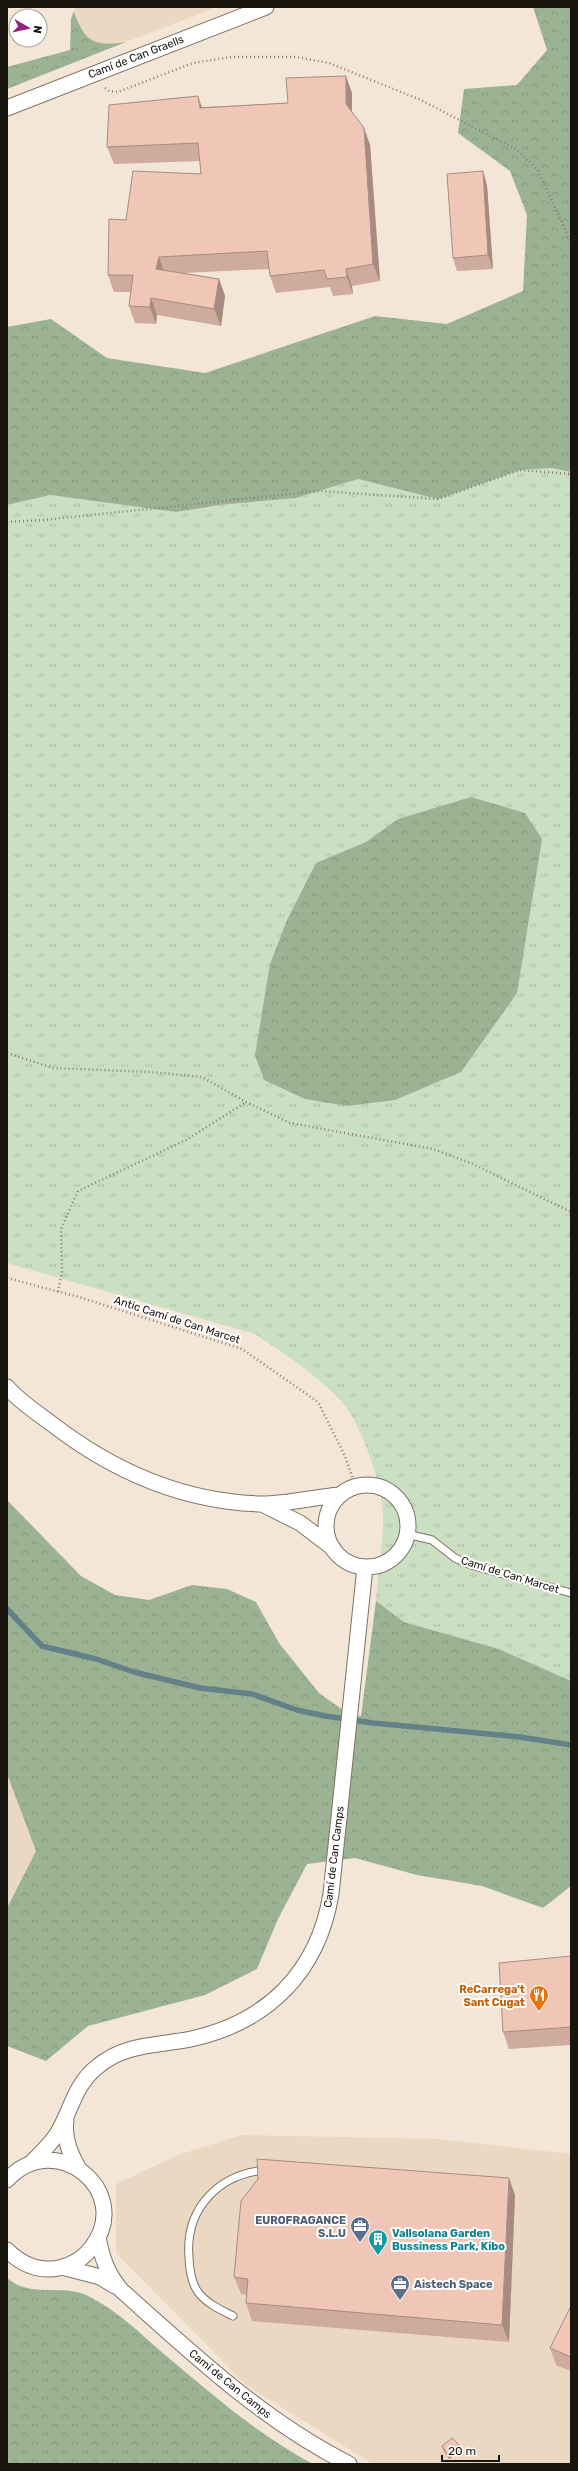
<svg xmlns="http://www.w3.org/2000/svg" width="578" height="2471" viewBox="0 0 578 2471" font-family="Rubik,sans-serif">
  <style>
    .built { fill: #ead8c2 }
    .grass { fill: url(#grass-tufts) }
    .forest { fill: url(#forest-crowns) }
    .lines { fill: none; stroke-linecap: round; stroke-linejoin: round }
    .stream { stroke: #628188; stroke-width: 5.5 }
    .lane-casing { stroke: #7e7365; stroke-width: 9 }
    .street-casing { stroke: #7e7365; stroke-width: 17 }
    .path { stroke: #887f74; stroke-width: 2.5; stroke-dasharray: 1 3; stroke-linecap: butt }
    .lane { stroke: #fff; stroke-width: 7 }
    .street { stroke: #fff; stroke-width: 15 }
    .wall { fill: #ceab9d }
    .shaded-wall { fill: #a88b80 }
    .building { fill: #f0c7b7; stroke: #a88b80 }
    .labels { text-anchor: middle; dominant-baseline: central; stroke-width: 4; stroke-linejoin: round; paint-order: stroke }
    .street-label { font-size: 11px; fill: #18140e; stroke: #fff }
    .food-label { font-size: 11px; font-weight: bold; fill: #c56008; stroke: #fff; text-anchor: end }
    .service-label { font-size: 11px; font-weight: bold; fill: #4e5e75; stroke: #fff; text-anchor: end }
    .culture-label { font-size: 11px; font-weight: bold; fill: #0d838f; stroke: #fff; text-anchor: start }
  </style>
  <defs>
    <pattern id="grass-tufts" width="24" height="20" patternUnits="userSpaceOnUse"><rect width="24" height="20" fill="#cbdfc3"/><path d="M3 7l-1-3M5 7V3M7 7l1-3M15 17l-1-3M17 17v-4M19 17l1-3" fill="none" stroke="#aebea6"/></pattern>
    <pattern id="forest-crowns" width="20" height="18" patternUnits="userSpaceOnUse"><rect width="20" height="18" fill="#9cb393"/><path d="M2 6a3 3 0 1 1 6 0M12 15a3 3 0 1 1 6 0" fill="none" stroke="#86997e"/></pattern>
  </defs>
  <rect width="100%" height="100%" fill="#f3e6d6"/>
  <path class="built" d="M74,7H217L126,42L109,45L94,42L80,29Z
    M7,1774L36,1851L7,1908Z
    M242,2135L438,2139L571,2154V2464H373L246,2385L116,2253V2184L178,2155Z"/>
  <path class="grass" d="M552,468L571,472V1681L499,1649L404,1622L376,1601C378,1575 384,1536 383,1511C380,1480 361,1421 339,1399C317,1375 282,1352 255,1334L7,1263V505L50,495L176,512L220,505L296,498L358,479L438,499L520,470Z"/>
  <path class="forest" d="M533,7H571V472L552,468L520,470L438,499L358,479L296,498L220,505L176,512L50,495L7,505V327L51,319L107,358L205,373L375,316L447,324L523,291L527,215L510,171L458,133L464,89L517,85L547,50Z
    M74,11C84,42 95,47 126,42L7,89V67L70,50L71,19Z
    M471,797L525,813L542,839L517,993L461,1072L395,1100L347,1106L305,1099L264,1080L255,1055L270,964L287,920L316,863L366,842L398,819Z
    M7,1500L81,1576L115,1595L149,1600L192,1585L227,1589L256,1602L279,1643L319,1693L350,1715L361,1716L376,1601L404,1622L499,1649L571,1681V1886L543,1908L482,1886L417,1875L355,1858L307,1864L278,1919L257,1969L205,1995L88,2026L46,2061L7,2046V1908L36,1851L7,1774Z
    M7,2278C31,2299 62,2283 88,2296C117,2310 141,2334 165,2355C212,2394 258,2435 313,2464H7Z"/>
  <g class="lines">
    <path class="stream" d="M7,1609L42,1646L96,1659L134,1672L200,1688L252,1694L297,1710L325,1716L373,1723L520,1737L571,1745"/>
    <g class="lane-casing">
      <path id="lane" d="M407,1534L432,1540L455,1558L471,1565L571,1593
        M233,2316C221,2310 207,2304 198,2292C192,2284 189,2268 189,2257C185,2208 219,2174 266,2170"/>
    </g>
    <g class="street-casing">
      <path id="street" d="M7,108L266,7
        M7,1387C20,1402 36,1412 52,1424C113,1471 183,1502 262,1504C287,1504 315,1497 340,1495
        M326 1526a41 41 0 1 1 82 0a41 41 0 1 1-82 0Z
        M262,1504L300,1523L333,1548
        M66,2120C63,2138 70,2154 79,2169
        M31,2163C40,2154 50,2145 57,2134C71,2111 75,2084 97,2067C125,2043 158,2046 191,2039C268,2022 318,1972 331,1894L365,1567
        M7,2180C56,2127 134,2192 92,2247C84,2258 73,2265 59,2268C39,2272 21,2264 7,2250
        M98,2237C102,2258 107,2273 121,2290C193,2354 262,2420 349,2464
        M62,2267L100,2277L115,2286"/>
    </g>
    <path class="path" d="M105,88L109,91L118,92L193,63L231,57H296L329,63L421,100L517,150L538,170L571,243
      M7,522L43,520L319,491L438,499L520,470L571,474
      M7,1053L53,1068L151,1072L202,1077L246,1102L290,1123L433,1149L473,1164L571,1212
      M7,1278L79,1297L242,1349L318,1402L345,1456L355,1485
      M58,1292L62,1272L61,1229L78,1191L186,1140L246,1102"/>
    <use href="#lane" class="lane"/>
    <use href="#street" class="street"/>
  </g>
  <path class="wall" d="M352,93V112L364,128L370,145L380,281L352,286L353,294L333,296L330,287L276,293L270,276L269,269L184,273L219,279L225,296L221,326L157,315L156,324L135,323L129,306L131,292H114L108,275L126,220L201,174L200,161L114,164L107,147L202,107L288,103Z
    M487,185L493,269L457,271L453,258Z
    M571,1956V2045L509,2049L503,2032Z
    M515,2195L509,2342L252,2321L246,2303V2295L241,2294L234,2277Z
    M571,2306V2371L556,2365L550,2348Z
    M442,2446L461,2450L449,2459L443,2450Z"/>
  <path class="shaded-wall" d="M346,76L352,93V121L346,104Z
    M198,96L204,113L200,108Z
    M364,128L370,145L380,281L373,264Z
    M483,171L487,185L493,269L488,255Z
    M159,257L165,274L156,269Z
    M346,269L352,286L353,294L347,277Z
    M219,279L225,296L221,326L214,309Z
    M151,298L157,315L156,324L150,307Z
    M509,2178L515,2195L509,2342L502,2325Z
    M459,2445L461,2450L449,2459L447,2454Z"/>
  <path class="building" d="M346,76V104L364,128L373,264L346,269L347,277L327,279L324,270L270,276L267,251L159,257L156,269L219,279L214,309L151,298L150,307L129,306L133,275H108L109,219L126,220L133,171L201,174L198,143L107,147L109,105L198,96L200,108L288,103L286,78Z
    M483,171L488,255L453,258L447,174Z
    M571,1956V2027L503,2032L499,1963Z
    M257,2159L509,2178L502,2325L246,2303L248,2279L234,2277L241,2201L258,2179Z
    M571,2306V2357L550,2348Z
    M452,2438L459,2445L447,2454L442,2446Z"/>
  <defs>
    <g id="restaurant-pin" transform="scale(1)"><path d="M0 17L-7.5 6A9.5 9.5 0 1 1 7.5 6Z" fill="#e8710a" stroke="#fff"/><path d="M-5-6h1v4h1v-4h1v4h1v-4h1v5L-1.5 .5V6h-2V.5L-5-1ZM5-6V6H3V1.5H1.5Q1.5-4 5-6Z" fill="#fff"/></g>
    <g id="office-pin" transform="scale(1)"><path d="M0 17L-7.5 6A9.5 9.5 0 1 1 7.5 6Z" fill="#5c6f8a" stroke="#fff"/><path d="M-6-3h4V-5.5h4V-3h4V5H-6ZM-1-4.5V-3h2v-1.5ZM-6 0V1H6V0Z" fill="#fff"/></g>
    <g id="building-pin" transform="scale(1)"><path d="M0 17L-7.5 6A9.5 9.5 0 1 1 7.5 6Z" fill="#0f9aa8" stroke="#fff"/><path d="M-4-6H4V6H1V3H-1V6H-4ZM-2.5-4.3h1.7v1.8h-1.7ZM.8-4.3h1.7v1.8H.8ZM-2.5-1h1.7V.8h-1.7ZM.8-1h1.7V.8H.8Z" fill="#fff"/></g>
  </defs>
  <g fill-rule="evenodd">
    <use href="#restaurant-pin" x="539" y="1995"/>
    <use href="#office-pin" x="360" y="2226"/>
    <use href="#building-pin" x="378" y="2239"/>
    <use href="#office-pin" x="400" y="2284"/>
  </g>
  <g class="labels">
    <g class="street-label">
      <text transform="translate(136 57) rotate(-21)">Camí de Can Graells</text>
      <text transform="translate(177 1320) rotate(18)">Antic Camí de Can Marcet</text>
      <text transform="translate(510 1575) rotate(17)">Camí de Can Marcet</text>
      <text transform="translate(334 1857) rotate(-83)">Camí de Can Camps</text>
      <text transform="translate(230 2384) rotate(39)">Camí de Can Camps</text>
    </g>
    <g class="food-label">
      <text x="525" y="1989">ReCarrega't<tspan x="525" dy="13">Sant Cugat</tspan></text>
    </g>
    <g class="service-label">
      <text x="346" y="2220">EUROFRAGANCE<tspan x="346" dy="13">S.L.U</tspan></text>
      <text x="414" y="2284" text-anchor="start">Aistech Space</text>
    </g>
    <g class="culture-label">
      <text x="392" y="2233">Vallsolana Garden<tspan x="392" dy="13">Bussiness Park, Kibo</tspan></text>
    </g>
  </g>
  <rect width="578" height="2471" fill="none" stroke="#18140e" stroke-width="16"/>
  <g transform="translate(28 28) rotate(99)"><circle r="19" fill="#ffffff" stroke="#a3a19f"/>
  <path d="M0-3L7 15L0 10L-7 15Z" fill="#942280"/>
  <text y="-6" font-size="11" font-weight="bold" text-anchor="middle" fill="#18140e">N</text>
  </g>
  <path d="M442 2455v6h57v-6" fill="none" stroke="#18140e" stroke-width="2"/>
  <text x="448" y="2455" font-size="12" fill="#18140e" stroke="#ffffff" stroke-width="3" paint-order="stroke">20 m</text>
</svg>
